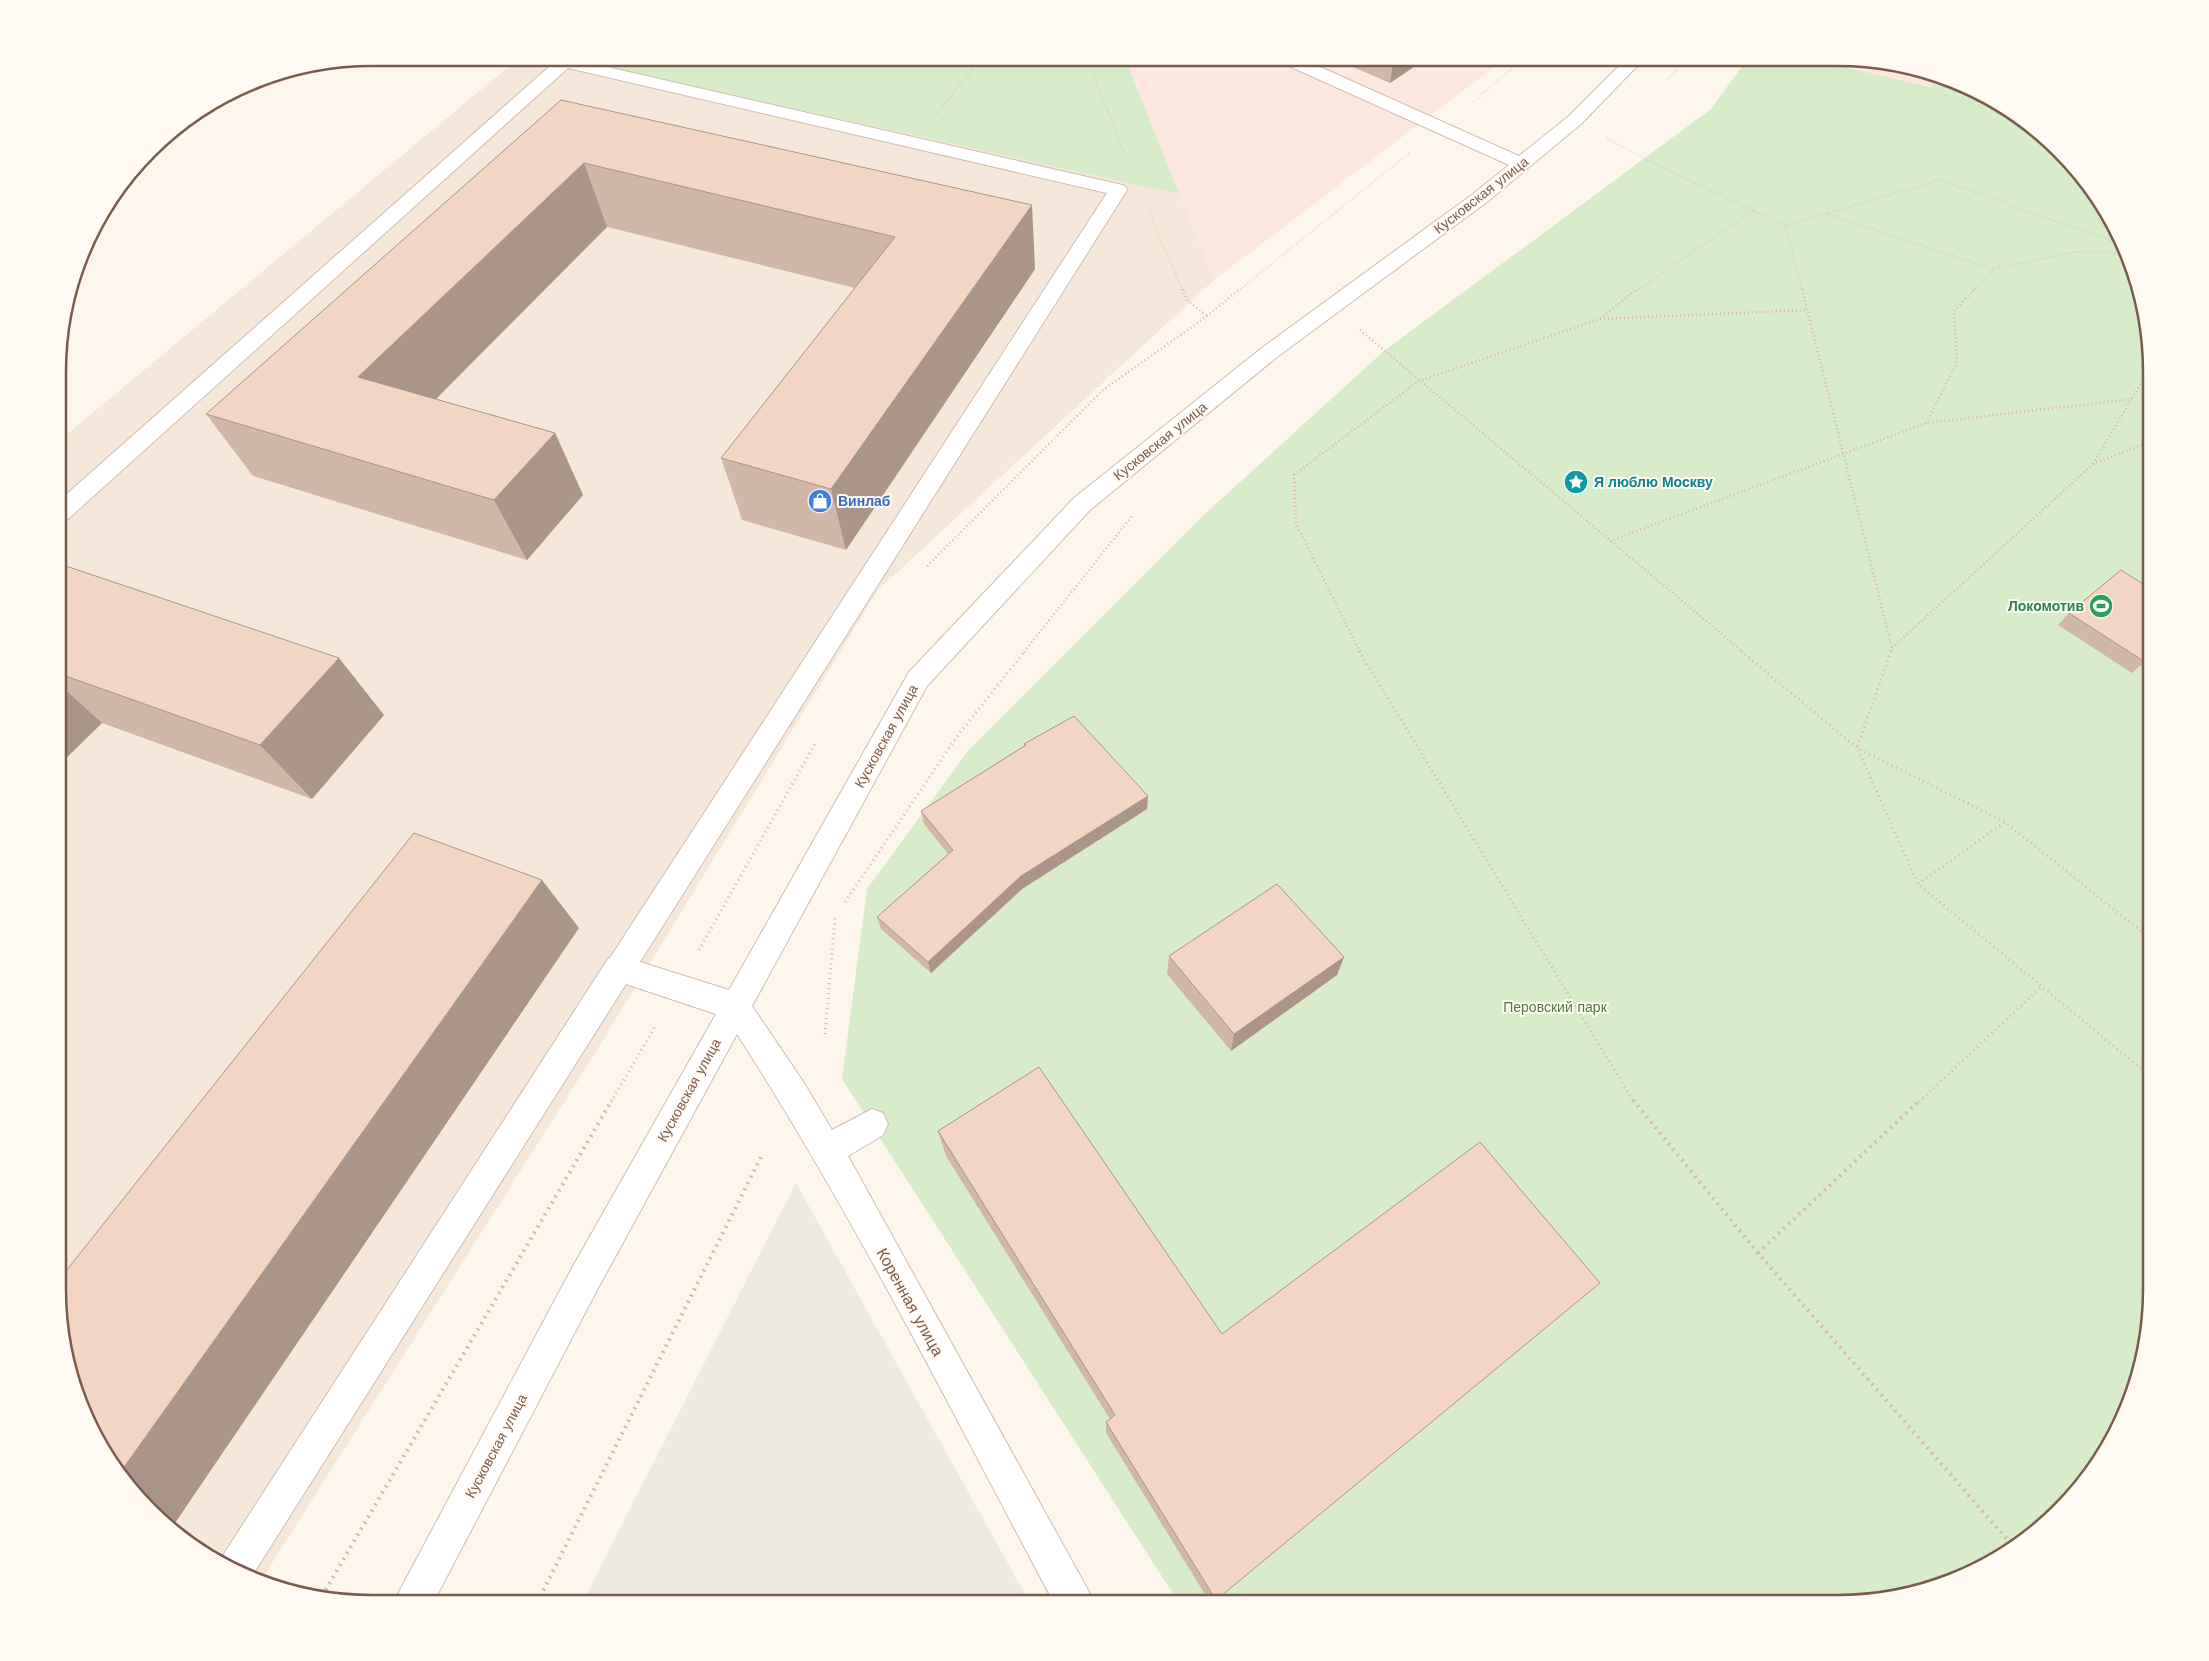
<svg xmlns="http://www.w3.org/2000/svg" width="2209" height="1661" viewBox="0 0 2209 1661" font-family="'Work Sans',sans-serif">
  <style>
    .residential { fill: #f5e8da }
    .commercial { fill: #fde8e0 }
    .industrial { fill: #efe9e4 }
    .green { fill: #d8ecc9 }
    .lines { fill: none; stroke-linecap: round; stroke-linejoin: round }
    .minor-casing { stroke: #d1beb0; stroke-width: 2 }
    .path-far3 { stroke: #d9b8a5; stroke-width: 2; stroke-dasharray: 0.5 2.5; stroke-linecap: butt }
    .path-far2 { stroke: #d9b8a5; stroke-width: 2.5; stroke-dasharray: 1 3; stroke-linecap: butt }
    .path-far1 { stroke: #d9b8a5; stroke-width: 3; stroke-dasharray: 1 4; stroke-linecap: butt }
    .path { stroke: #d9b8a5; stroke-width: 4; stroke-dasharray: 2 5; stroke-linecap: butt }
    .minor { fill: #fff; fill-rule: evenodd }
    .wall { fill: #d1b7a8 }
    .shaded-wall { fill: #aa9588 }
    .building { fill: #f3d5c3; stroke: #aa9588 }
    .labels { text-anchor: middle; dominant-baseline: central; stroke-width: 4; stroke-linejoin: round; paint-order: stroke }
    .street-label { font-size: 14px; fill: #7a5c4d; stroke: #fffaf3 }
    .culture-label { font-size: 14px; font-weight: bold; fill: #0d838f; stroke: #fffaf3; text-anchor: start }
    .shop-label { font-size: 14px; font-weight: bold; fill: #366cbe; stroke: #fffaf3; text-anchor: start }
    .leisure-label { font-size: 14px; font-weight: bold; fill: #27864d; stroke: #fffaf3; text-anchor: end }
    .park-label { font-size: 14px; fill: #537a41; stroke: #fffaf3 }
    .near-street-label { font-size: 16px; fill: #7a5c4d; stroke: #fffaf3 }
    .rim { fill: none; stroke: #7a5c4d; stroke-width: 2.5 }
  </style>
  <rect width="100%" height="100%" fill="#fdf6ec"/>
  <path class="residential" d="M519,58H1125L1214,280L878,590L592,1058L260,1582L252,1580L165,1526L58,1310L60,440Z"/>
  <path class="commercial" d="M1125,58H1506L1214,280Z
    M1805,58H1857L1936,76L1931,87Z"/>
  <path class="industrial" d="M796,1183L1030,1603H582Z"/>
  <path class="green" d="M565,58H1125L1179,194Z
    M1748,58H1805L1931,87L1936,76L1957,81L2044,135L2119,233L2141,291L2151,372V1310L2127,1410L2074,1496L1976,1571L1899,1597L1837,1603H1179L842,1079L867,889L968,751L1205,514L1384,351L1711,109Z"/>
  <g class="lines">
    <g class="minor-casing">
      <path id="minor" d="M559,58H568L1118,184L1125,186L1127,190L640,962L729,990L909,672L1074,498L1263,347L1473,194L1509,165L1280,62L1278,58H1300L1519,156L1569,116L1627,58H1645L1581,124L1487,202L1277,357L1090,510L927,686L752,1006L804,1083L832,1130L872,1109L883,1113L888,1124L883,1135L848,1156L1088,1590L1094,1603H1054C952,1412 855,1217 737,1034L596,1292L433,1603H393L572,1268L716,1014L626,984L250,1579L220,1560L608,959L610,958L1107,193L568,68L68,519L60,521V500Z"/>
    </g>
    <path class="path-far3" d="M1087,58L1125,155
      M1667,79L1690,58
      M1473,102L1524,58
      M937,113L982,58
      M1607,138L1645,159L1786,226L1802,291
      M1149,212L1183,291
      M1827,214L1994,269
      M1786,226L1939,180L2124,245
      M1238,291L1409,153
      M1636,291L1753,211
      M1973,291L1994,269L2075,252L2127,253"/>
    <path class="path-far2" d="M1182,289L1187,300L1207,316
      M1802,289L1892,648L1891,652
      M1600,319L1806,310
      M1360,330L1743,652
      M1926,423L1957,363L1954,311L1975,289
      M2093,464L2151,366
      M1610,541L1926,423L2132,399
      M927,566L1103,390L1207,316L1240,289
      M1892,648L2093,464L2151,441
      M1024,652L1132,516
      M1360,652L1296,523L1294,475L1419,381L1600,319L1637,289"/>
    <path class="path-far1" d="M1359,651L1634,1102
      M1741,651L1857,748L2005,822L2151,939
      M1891,651L1857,748L1918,884L2151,1077
      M1918,884L2005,822
      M845,902L958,735L1025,651
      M699,950L816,742
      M825,1034L835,918
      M611,1102L656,1025
      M1919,1102L2042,986"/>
    <path class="path" d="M1633,1100L1758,1253L2011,1544
      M1758,1253L1920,1100
      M322,1596L612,1100
      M537,1603L762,1155"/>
    <use href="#minor" class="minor"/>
  </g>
  <path class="wall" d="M1332,58H1427L1390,83Z
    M561,100L1035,269L846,550L742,520L721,458L855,288L607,227L436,399L555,433L583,495L527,560L253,476L206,414Z
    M60,564L384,715L312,799L102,723L59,765Z
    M2069,613L2151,656L2132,673L2058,625Z
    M1024,744L1147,809L1022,889L931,973L881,929L877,917L948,854L924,824L921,811L1024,746Z
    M1169,956L1344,957L1337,975L1231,1051L1167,974Z
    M1039,1067L1216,1600L1209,1601L1106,1433V1422L1110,1419L946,1156L938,1131Z"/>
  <path class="shaded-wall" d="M1394,58H1427L1390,83Z
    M584,163L607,227L395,440L358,377Z
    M1032,205L1035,269L846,550L831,489Z
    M555,433L583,495L527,560L494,500Z
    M339,658L384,715L312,799L260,745Z
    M60,685L102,723L59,765Z
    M1148,796L1147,809L1022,889L931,973L928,962L1021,876Z
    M542,880L579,928L171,1529L165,1526L122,1470Z
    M1344,957L1337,975L1231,1051L1234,1034Z"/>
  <path class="building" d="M561,100L1032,205L831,489L721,458L895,237L584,163L358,377L555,433L494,500L206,414Z
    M60,564L339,658L260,745L60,674Z
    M2121,570L2151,589V656L2145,662L2069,613Z
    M1074,716L1148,796L1021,876L928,962L877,917L953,850L921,811L1026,745L1024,744Z
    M414,833L542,880L122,1470L90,1428L58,1310V1281Z
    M1277,884L1344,957L1234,1034L1169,956Z
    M1039,1067L1222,1334L1480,1142L1600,1283L1216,1600L1106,1422L1115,1415L938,1131Z"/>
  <defs>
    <g id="sight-disc" transform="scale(1.25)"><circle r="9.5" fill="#0f9aa8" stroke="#fffaf3"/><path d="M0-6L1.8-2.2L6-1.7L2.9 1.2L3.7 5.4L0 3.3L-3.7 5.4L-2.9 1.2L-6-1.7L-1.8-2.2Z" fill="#fff"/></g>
    <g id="shop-disc" transform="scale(1.25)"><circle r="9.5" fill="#3f7fe0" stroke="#fffaf3"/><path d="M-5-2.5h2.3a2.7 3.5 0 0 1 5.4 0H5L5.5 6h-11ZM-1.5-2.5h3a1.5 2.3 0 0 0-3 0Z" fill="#fff"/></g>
    <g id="stadium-disc" transform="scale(1.25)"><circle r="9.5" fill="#2e9e5b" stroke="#fffaf3"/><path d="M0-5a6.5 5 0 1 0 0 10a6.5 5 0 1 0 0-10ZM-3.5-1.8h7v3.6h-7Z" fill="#fff"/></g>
  </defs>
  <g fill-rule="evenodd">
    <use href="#sight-disc" x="1576" y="482"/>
    <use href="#shop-disc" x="820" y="501"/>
    <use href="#stadium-disc" x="2101" y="606"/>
  </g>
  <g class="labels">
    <g class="street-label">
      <text transform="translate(1481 195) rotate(-38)">Кусковская улица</text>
      <text transform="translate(1160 441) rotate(-39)">Кусковская улица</text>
      <text transform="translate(886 736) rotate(-61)">Кусковская улица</text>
      <text transform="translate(689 1090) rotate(-61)">Кусковская улица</text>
      <text transform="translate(496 1446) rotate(-62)">Кусковская улица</text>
    </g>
    <g class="culture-label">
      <text x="1594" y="482">Я люблю Москву</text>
    </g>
    <g class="shop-label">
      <text x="838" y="501">Винлаб</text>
    </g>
    <g class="leisure-label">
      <text x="2084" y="606">Локомотив</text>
    </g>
    <g class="park-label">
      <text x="1555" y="1007">Перовский парк</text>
    </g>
    <g class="near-street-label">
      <text transform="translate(910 1302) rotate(61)">Коренная улица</text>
    </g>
  </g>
  <path d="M0 0H2209V1661H0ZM372 66H1837A306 306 0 0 1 2143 372V1289A306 306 0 0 1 1837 1595H372A306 306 0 0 1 66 1289V372A306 306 0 0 1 372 66Z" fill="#fffaf3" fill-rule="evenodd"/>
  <path class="rim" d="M372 66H1837A306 306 0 0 1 2143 372V1289A306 306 0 0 1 1837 1595H372A306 306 0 0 1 66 1289V372A306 306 0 0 1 372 66Z"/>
</svg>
